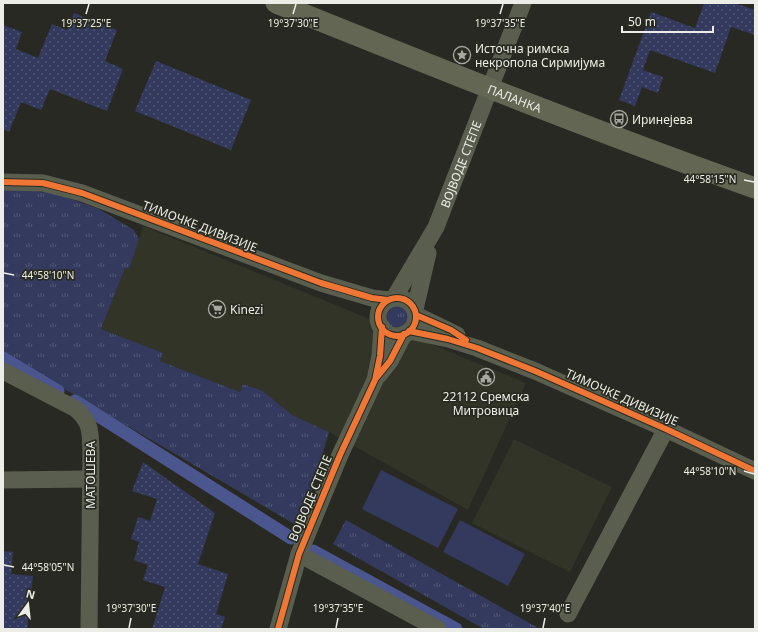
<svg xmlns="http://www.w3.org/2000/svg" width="758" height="632" viewBox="0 0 758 632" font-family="'Noto Sans',sans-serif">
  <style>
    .built { fill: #313426 }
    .grass { fill: url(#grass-tufts) }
    .garden { fill: url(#garden-dots) }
    .pitch { fill: #333a5d }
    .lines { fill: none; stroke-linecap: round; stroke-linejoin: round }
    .canal { stroke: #4b568e; stroke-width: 13 }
    .minor { stroke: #5a5e4e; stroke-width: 17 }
    .major { stroke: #626653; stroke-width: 21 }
    .cycleway-casing { stroke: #292b21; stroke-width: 8 }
    .cycleway { stroke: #f07635; stroke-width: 6 }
    .ticks { fill: none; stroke: #ebede6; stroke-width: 1.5 }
    .labels { text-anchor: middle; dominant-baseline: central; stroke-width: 3.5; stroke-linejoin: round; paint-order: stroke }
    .poi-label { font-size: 12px; fill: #ebede6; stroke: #292b21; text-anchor: start }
    .street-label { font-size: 12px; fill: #ebede6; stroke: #292b21 }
    .ticks-label { font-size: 10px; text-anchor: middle; fill: #ebede6; stroke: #292b21; stroke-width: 3.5; stroke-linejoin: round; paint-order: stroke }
  </style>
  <defs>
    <pattern id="grass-tufts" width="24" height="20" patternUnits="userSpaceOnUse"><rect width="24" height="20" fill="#333a5d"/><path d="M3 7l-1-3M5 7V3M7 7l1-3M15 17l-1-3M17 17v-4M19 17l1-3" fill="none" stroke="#515774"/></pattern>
    <pattern id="garden-dots" width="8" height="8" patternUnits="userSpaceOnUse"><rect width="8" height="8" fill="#333a5d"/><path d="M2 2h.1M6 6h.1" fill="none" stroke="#515774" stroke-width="1.8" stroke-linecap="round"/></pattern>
  </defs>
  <rect width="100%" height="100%" fill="#282923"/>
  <path class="built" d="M143,226L526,383L468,510L329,432L292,415L263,391L244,384L240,392L160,361L163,353L101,329L125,268L129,269Z
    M514,439L612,487L570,572L472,523Z"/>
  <path class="grass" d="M17,189L54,193L99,209L134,230L139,239L129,269L125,268L101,329L163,353L160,361L240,392L243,384L263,391L292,415L329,432L301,528L3,353V190Z
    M387 317a11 11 0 1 1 22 0a11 11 0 1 1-22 0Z
    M346,520L540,629H484L333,544Z"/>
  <path class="garden" d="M704,3H734L755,10V35L731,27L715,73L650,50L643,70L663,77L658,93L642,87L635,106L619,100L651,12L695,28Z
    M74,13L117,30L105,61L123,69L107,111L50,89L41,110L21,102L9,132L3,129V25L22,32L16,49L38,58L52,24L67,30Z
    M156,61L251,100L231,150L135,111Z
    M143,462L215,513L198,564L228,574L216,614L225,617L221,629H152L165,587L143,580L148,565L134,560L139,542L131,539L138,517L150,521L157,499L132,491Z
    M3,551L13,552L11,574L33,576L27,629H3Z"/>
  <path class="pitch" d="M381,470L458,509L438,548L362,509Z
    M460,520L525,554L508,586L443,552Z"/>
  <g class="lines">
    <path class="canal" d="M3,358L58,391
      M75,401L291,538
      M313,551L456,629"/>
    <g class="minor">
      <path d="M3,182L43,183L82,193L321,283L372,298L388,300"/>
      <path id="s1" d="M394,298L436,227L523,3"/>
      <circle cx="397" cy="317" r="19"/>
      <path d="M415,309L428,253"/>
      <path d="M416,315L457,335"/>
      <path d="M409,331L448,339L477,348L535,371L666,429L755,471"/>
      <path d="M3,371L76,409C92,423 90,433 91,452L89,629"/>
      <path d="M379,375L390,361L404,334"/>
      <path d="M3,480L90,479"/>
      <path d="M299,554L438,629"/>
      <path d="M568,614L666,429"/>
      <path d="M278,629L299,554L340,455L375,380L380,356L382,327"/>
    </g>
    <path class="major" id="s2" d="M276,3C435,67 594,131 755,188"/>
    <g class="cycleway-casing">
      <path id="cycleway" d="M3,182L43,183L82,193L321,283L372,298L388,300
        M378 317a19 19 0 1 1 38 0a19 19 0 1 1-38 0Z
        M416,315L451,330L466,340
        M409,331L448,339L477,348L535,371L666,429L755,471
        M377,377L390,361L404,334
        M278,629L299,554L340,455L375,380L380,356L382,327"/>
    </g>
    <use href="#cycleway" class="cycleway"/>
  </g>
  <path class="ticks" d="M86,14L89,4M293,14L296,4M500,14L503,4M744,180L754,182M4,273L14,275M744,471L754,474M4,565L14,567M129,628L131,618M336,628L338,618M543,628L545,618"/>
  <defs>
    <g id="sight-ring" transform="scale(0.9)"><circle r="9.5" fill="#292b21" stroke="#a7a8a2" stroke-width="1.5"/><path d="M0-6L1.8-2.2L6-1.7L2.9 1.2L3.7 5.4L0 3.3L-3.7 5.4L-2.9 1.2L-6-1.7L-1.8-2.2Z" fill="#a7a8a2"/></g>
    <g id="bus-ring" transform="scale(0.9)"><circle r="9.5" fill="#292b21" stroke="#a7a8a2" stroke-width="1.5"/><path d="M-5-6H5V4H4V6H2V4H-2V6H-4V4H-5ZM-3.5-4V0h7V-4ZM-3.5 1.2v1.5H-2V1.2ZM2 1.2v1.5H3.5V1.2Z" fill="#a7a8a2"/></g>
    <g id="supermarket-ring" transform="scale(0.9)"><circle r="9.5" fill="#292b21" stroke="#a7a8a2" stroke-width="1.5"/><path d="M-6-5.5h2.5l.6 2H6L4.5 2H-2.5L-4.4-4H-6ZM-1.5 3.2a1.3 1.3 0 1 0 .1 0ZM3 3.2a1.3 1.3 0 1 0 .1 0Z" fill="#a7a8a2"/></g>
    <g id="civic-ring" transform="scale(0.9)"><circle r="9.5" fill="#292b21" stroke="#a7a8a2" stroke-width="1.5"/><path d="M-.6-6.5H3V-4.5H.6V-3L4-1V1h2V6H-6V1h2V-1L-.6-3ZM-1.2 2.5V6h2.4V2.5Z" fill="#a7a8a2"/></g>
  </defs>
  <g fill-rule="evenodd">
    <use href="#sight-ring" x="462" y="55"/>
    <use href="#bus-ring" x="619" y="119"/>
    <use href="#supermarket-ring" x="217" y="309"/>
    <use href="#civic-ring" x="486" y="377"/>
  </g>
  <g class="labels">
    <g class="poi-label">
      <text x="475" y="48">Источна римска<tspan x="475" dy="14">некропола Сирмијума</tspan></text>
      <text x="632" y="119">Иринејева</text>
      <text x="230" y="309">Kinezi</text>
      <text x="486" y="396" text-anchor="middle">22112 Сремска<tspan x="486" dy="14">Митровица</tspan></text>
    </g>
    <g class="street-label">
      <text stroke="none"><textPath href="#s2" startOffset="257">ПАЛАНКА</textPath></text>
      <text stroke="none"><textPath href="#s1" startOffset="150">ВОЈВОДЕ СТЕПЕ</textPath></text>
      <text transform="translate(200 226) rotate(21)">ТИМОЧКЕ ДИВИЗИЈЕ</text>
      <text transform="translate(622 397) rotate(24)">ТИМОЧКЕ ДИВИЗИЈЕ</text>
      <text transform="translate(90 475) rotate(-90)">МАТОШЕВА</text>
      <text transform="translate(310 498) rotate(-67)">ВОЈВОДЕ СТЕПЕ</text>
    </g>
  </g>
  <g class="ticks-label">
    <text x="86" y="27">19°37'25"E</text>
    <text x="293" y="27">19°37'30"E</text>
    <text x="500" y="27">19°37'35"E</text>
    <text x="710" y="183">44°58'15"N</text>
    <text x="48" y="279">44°58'10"N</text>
    <text x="710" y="475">44°58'10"N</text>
    <text x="48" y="571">44°58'05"N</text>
    <text x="131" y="612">19°37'30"E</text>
    <text x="338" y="612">19°37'35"E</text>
    <text x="545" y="612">19°37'40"E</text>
  </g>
  <rect width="758" height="632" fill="none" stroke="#ebede6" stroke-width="8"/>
  <g transform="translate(28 604) rotate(15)" stroke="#292b21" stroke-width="3" paint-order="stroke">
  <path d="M0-3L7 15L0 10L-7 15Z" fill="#ebede6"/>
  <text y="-6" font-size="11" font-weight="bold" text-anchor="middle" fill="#ebede6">N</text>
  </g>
  <path d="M622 26v6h91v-6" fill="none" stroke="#ebede6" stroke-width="2"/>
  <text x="628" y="26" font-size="12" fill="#ebede6" stroke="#292b21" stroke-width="3" paint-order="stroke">50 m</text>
</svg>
